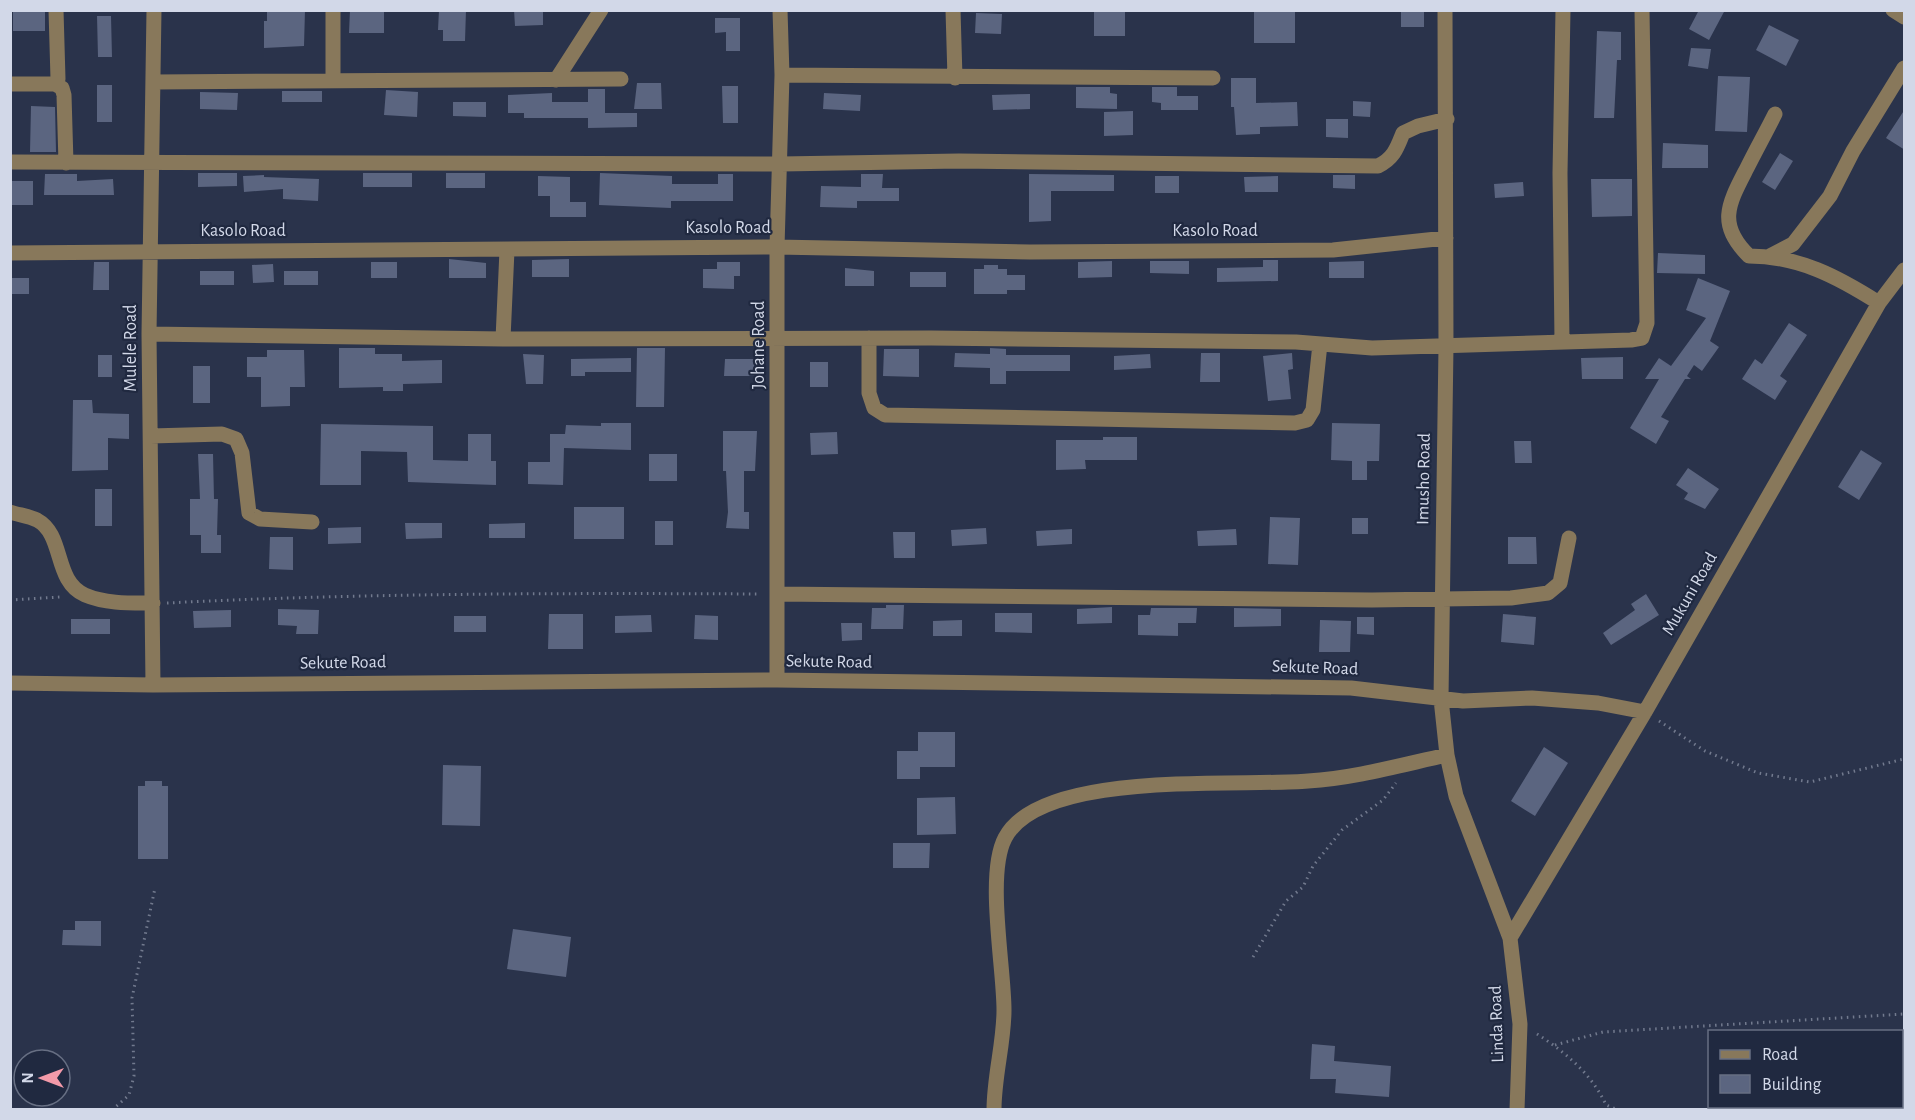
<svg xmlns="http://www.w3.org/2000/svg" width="1915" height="1120" viewBox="0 0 1915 1120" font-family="'Alegreya Sans',sans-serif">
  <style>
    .building { fill: #5b6580 }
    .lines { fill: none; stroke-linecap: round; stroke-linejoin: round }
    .path { stroke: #727a8e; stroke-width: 3; stroke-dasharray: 1.5 4.5; stroke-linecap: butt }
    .minor { stroke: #88785b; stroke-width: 15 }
    .labels { text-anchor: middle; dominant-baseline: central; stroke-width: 4.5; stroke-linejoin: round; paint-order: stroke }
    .street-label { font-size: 18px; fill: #d2d8e8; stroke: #202940 }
  </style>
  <rect width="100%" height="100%" fill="#2a334b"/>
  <path class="building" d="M13,10H45V31H13Z
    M267,10H305L304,46L264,48V21H267Z
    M350,10H384V33H349Z
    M439,10H466L465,41H443V30H438Z
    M514,10H543V25L515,26Z
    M1094,10H1125V36H1094Z
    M1254,10H1295V43H1254Z
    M1401,10H1424V27H1401Z
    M1699,10H1725L1709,40L1689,29Z
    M976,13L1002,14L1001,34L975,33Z
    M97,16H111L112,57H98Z
    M715,18H740V51H726V32L715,33Z
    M1769,25L1799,40L1786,66L1756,50Z
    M1597,31L1621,32V60H1617L1614,118H1594Z
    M1691,48L1711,49L1708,69L1688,66Z
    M1718,76L1750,77L1747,132L1715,131Z
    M1231,78H1256V103L1297,102L1298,126L1260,127V134L1236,135L1234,107H1231Z
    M637,83H661L662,109H634Z
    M97,85H112V122H97Z
    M722,86H738V123H723Z
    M1076,87H1110V93L1117,94V109L1076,108Z
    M1152,87H1177V96H1198V110H1161V103L1152,102Z
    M588,89H605V113H637V127L588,128V118H524V113H508V95L552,93V102H588Z
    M386,90L418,92L417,117L384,115Z
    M282,91H322V102H282Z
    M200,92L238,93L237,110L200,109Z
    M824,93L861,95L860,111L823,109Z
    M1030,94V109L993,110L992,95Z
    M1353,101L1371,102L1370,117L1353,116Z
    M453,102H486V117L453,116Z
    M31,106L55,107L56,152H30Z
    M1905,109V150L1886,138Z
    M1133,111V135L1104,136V112Z
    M1326,119H1348V138L1326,137Z
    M1663,143L1708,145V168H1662Z
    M1780,153L1793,161L1775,190L1762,182Z
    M198,173H237V186L198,187Z
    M363,173H412V187H363Z
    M446,173H485V188H446Z
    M600,173L672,176V184H718V174H733V201H671V208L599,205Z
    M45,174H77V181L113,179L114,195H44Z
    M861,174H883L882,188H899V201H857V208L820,207L821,186L861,187Z
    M1029,174L1114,175V191H1051V221L1029,222Z
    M264,175V177L319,179L318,201L283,199V189L244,192L243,176Z
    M1333,175H1355V189L1333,188Z
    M538,176L570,177V202H586V217H550V196H538Z
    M1155,176H1179V193H1155Z
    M1278,176V192H1245L1244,177Z
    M1591,179H1632V216L1592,217Z
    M10,181H33V205H10Z
    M1523,182L1524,196L1495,198L1494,184Z
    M1658,253L1705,255V274L1657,273Z
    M449,259L486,263V278H449Z
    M569,259V277H532V260Z
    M1263,260H1278V281L1217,282V268L1263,267Z
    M1112,261V277L1078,278V262Z
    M1150,261H1189V274L1150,273Z
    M1364,261V278H1329V262Z
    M94,262H109V290H93Z
    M371,262H397V278H371Z
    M717,262H740V276H734V289L703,288V269H717Z
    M273,264L274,282L253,283L252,265Z
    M984,265H998V269H1007V275H1025V290H1007V294H974V269H984Z
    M845,268L874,271V286H845Z
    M200,271H234V285H200Z
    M284,271H318V285H284Z
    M910,272H946V287H910Z
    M10,278H29V294H10Z
    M1698,278L1730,291L1710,341L1719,347L1702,371L1694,365L1687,376L1691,379H1685L1661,417L1669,421L1656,444L1630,428L1659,379H1645L1659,358L1671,366L1706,318L1686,310Z
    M1789,323L1807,335L1780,376L1787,381L1775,400L1742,379L1755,359L1762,364Z
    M339,348H375V354H402V361L442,360V383L403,384V391H383V387L339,388Z
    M637,348H665L664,407H636Z
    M990,348L1006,349V355H1070V371H1006V384H990V368L954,367L955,353L990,354Z
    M884,349H919V377L883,376Z
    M267,350H304L305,387H290V406L261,407V377H247V357H267Z
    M1201,353H1220V382H1200Z
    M1292,353L1293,369L1288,370L1291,399L1268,401L1263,356Z
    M523,354L544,355L543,384H526Z
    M1150,354L1151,368L1114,370V356Z
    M98,355H112V377H98Z
    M1623,357V379H1582L1581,358Z
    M631,358V372H585V376H571V359Z
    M725,359H761L760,376H724Z
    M810,362H828V387H810Z
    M193,366H210V403H193Z
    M73,400H92L93,413L129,414V439L108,438V470L72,471Z
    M601,423H631V450L564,448L563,485L528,484V462H550V434H565L566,425L601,426Z
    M1332,423L1380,424L1379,461H1367V480H1352V461L1331,460Z
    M321,424L433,426V460L468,461V434H491V461H496V485L408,482L407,452L361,451V485H320Z
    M723,431H757L755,471H744V512H749V529L726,528L728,512L726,471H723Z
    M837,432L838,454L811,455L810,433Z
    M1103,437H1137V460H1085L1086,469L1056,470V440H1103Z
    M1514,441H1531L1532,463H1515Z
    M1861,450L1882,463L1859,500L1838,487Z
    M198,454H213L214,499H218L217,535H221V553H201V535H190V499H200Z
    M649,454H677V481H649Z
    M1688,468L1719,489L1705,509L1684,499L1688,493L1676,485Z
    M95,489H112V526H95Z
    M574,507H624V539H574Z
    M1270,517L1300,518L1298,565L1268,564Z
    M1352,518H1368V534H1352Z
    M655,521H673V545H655Z
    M405,523H442V538L406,539Z
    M525,523V538H489V524Z
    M361,527V543L328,544V528Z
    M986,528L987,544L952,546L951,530Z
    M1072,529V544L1037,546L1036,531Z
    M1236,529L1237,545L1198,546L1197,531Z
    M893,532H915V558H894Z
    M270,537H293V570L269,569Z
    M1508,537H1536L1537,564H1508Z
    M1646,594L1659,615L1611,645L1603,633L1635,610L1631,604Z
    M886,605H904L903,629H871L872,608H886Z
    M1112,607V623L1077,624V609Z
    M1151,608H1197L1196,623H1178V636L1138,635V615H1150Z
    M1234,608L1281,609V626L1234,627Z
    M278,609L319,610L318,634H296L297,626L278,625Z
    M231,610V627L194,628L193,611Z
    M995,613H1032V633L995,632Z
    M549,614H583V649H548Z
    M1503,614L1536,617L1534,645L1501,642Z
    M651,615L652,632L615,633V616Z
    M695,615L718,616V640L694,639Z
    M454,616H486V632H454Z
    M1357,617H1374V635L1357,634Z
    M71,619H110V634H71Z
    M962,620V636H933V621Z
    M1320,620L1351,621L1350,652H1319Z
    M841,623H862V640L842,641Z
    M918,732H955V767H920V779H897V751H918Z
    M1544,747L1568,763L1535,816L1511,801Z
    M443,765L481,766L480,826L442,825Z
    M145,781H162V786H168V859H138V786H145Z
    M955,797L956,834L917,835V798Z
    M893,843H930L929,868H893Z
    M75,921H101V946L62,945L63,930H75Z
    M513,929L571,937L566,977L507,969Z
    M1312,1044L1335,1046L1334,1061L1391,1066L1389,1097L1335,1093L1336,1079H1310Z"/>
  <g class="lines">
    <path class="path" d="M10,600L60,597
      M167,603C365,593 563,593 760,594
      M1659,721L1705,751L1758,773L1810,782L1904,759
      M1253,957L1286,901L1303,887L1313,866L1342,830L1383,800L1396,783
      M1537,1034C1565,1052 1592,1074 1606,1105L1618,1110
      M1555,1045L1603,1032L1904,1014
      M112,1110L129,1095L134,1076L132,998L155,888"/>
    <path class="minor" d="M953,10L955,78
      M1445,10L1446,346L1441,699L1447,755L1456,796L1510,938L1520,1024L1517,1110
      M1893,10L1904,17
      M782,75L1213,78
      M333,79V10
      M556,80L601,10
      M154,82L621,79
      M10,84H55L58,79L56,10
      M55,84L62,88L64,95L66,163
      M1775,114C1766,132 1756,150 1747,168C1729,203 1716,224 1749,256C1799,256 1838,277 1879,303
      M10,162L781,164L959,161L1378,166C1394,158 1397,148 1403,133L1418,126L1447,119
      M10,253L777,247L1030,252L1333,250L1446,238
      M1770,256L1793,244L1830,196L1853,151L1904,68
      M149,334L503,339L931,338L1296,342L1372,348L1631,340L1642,338L1647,323L1642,10
      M869,338V393L874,408L885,415L1295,423L1307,420L1313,410L1320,344
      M503,339L507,250
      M1562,341L1560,173L1563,10
      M151,436L222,434L236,439L242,453L249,513L260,519L312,522
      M10,512C19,515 29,516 37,520C65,535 53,581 85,595C106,604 131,603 153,603
      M778,594L1372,600L1511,598L1548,593L1560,583L1569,538
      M777,680V247L782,75L780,10
      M10,683L153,685L777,680L1351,688L1463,701L1532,698L1598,703L1645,712
      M153,685L149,334L154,10
      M1510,938L1645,712L1879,303L1904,270
      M994,1110C994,1076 1004,1043 1004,1010C1004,967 986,874 1005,838C1041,769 1239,787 1308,781C1355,778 1401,765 1447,755"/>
  </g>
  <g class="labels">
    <g class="street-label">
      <text x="728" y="228">Kasolo Road</text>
      <text x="243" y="231">Kasolo Road</text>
      <text x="1215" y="231">Kasolo Road</text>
      <text transform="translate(759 345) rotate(-90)">Johane Road</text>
      <text transform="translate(131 348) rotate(-90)">Mulele Road</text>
      <text transform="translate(1424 479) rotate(-89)">Imusho Road</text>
      <text transform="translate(1690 594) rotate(-60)">Mukuni Road</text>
      <text transform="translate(829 662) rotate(1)">Sekute Road</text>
      <text transform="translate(343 663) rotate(-1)">Sekute Road</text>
      <text transform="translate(1315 668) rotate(2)">Sekute Road</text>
      <text transform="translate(1497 1024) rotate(-92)">Linda Road</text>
    </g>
  </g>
  <rect width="1915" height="1120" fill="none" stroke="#d2d8e8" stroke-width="24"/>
  <rect x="1708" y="1030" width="195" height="78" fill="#202940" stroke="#676f83" stroke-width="1.5"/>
  <rect x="1720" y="1050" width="30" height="9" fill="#88785b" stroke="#676f83" stroke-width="1.5"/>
  <text x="1762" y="1060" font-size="18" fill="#d2d8e8">Road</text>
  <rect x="1720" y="1075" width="30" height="18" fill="#5b6580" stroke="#676f83" stroke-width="1.5"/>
  <text x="1762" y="1090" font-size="18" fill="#d2d8e8">Building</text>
  <g transform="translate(42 1078) rotate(270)"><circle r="28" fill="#202940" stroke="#676f83" stroke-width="1.5"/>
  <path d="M0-4.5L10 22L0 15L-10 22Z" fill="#f39aa9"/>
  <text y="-9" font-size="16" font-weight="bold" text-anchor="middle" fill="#d2d8e8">N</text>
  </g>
</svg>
